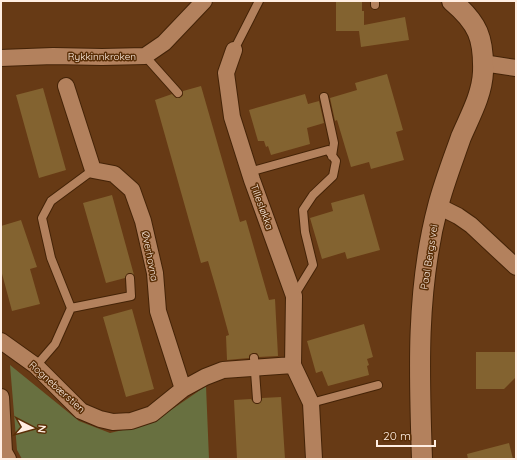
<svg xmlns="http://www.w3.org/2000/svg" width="517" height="460" viewBox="0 0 517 460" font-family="Quicksand,sans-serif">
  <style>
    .green { fill: #687040 }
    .building { fill: #836330 }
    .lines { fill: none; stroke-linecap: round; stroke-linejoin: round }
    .service-casing { stroke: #442307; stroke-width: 10 }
    .minor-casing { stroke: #442307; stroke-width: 18 }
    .tertiary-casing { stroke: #442307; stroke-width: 22 }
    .service { stroke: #b3815d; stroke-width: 8 }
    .minor { stroke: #b3815d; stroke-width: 16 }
    .tertiary { stroke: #b3815d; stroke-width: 20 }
    .labels { text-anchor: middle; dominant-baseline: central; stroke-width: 3; stroke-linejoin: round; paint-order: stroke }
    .street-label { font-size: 10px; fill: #ffeee2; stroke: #5b2f07 }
  </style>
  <rect width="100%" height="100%" fill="#673a15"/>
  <path class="green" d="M10,365L79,421L110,433L152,423L206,386L209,459H22L17,450Z"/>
  <path class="building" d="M336,1H362V11H364V25L405,17L409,40L361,47L359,31H336Z
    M387,74L403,130L396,132L404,160L371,169L369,162L351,167L337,120L335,121L330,98L357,90L355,83Z
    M201,86L240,222L246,220L269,300L275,299L278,356L259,357L257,353H253L249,355V358L227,360L226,336L229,335L218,295L208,261L201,263L155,100L172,94L176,98H179L183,95V91Z
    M43,88L66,170L39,178L16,95Z
    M305,94L308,104L319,101L324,123L307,128L310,144L271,155L268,146L266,147L264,141H258L249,110Z
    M364,194L380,250L347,259L345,252L322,259L310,218L333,211L331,203Z
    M112,195L134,275L129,273L127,274L125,278L106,283L83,203Z
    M21,220L37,267L30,269L40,304L12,311L1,270V226Z
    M132,309L154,389L126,397L103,317Z
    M364,324L373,357L367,359L369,365L367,366L369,375L328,386L322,371L316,373L307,341Z
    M476,352H516V377L504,389H476Z
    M281,397L285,459H237L234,400L251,399L253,402L257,404L260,403L262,398Z
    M509,443L513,459H468L467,454Z"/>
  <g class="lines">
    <g class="service-casing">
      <path id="service" d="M375,5V1
        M234,50L259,1
        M145,56L178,93
        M324,97L334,143L332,156
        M249,172L328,150L336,161L333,176L313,195L303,210L305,232L313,265L294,296
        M71,308L51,258L42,218L51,201L93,170
        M254,358L257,399
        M36,366L55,344L71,308L131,296L130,278
        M311,403L378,385"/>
    </g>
    <g class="minor-casing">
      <path id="minor" d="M234,50L226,73L232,117L252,180L294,296L293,365
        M1,58L53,56L102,57L145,56L164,43L204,1
        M483,63L516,68
        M66,86L93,170L114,174L132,190L143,221L155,273L158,311L183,389
        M438,206L458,216L471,225L516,267
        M1,341L36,366L81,411L100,419L113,422L131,421L152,414L183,389L205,377L223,370L293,365L311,403L314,459
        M1,397L4,452L8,459"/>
    </g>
    <g class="tertiary-casing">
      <path id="tertiary" d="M422,459C419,374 416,289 438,206C444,183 453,160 461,137C470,116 482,95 483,72C484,38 478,23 452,1"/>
    </g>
    <use href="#service" class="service"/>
    <use href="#minor" class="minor"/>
    <use href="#tertiary" class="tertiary"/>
  </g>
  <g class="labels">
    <g class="street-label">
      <text x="102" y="56">Rykkinnkroken</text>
      <text transform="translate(262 207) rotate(70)">Tillesløkka</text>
      <text transform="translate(150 256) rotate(79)">Øverhavna</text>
      <text transform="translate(429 257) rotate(-81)">Paal Bergs vei</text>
      <text transform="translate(57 387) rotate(42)">Rognebærstien</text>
    </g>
  </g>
  <rect width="517" height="460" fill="none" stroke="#ffeee2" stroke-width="4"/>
  <g transform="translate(32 428) rotate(96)" stroke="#5b2f07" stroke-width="3" paint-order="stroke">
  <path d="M0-3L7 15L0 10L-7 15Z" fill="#ffeee2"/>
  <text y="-6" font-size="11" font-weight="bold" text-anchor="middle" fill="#ffeee2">N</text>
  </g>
  <path d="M377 440v6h58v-6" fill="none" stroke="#ffeee2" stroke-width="2"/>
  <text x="383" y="440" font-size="12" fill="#ffeee2" stroke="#5b2f07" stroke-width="3" paint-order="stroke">20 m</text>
</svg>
